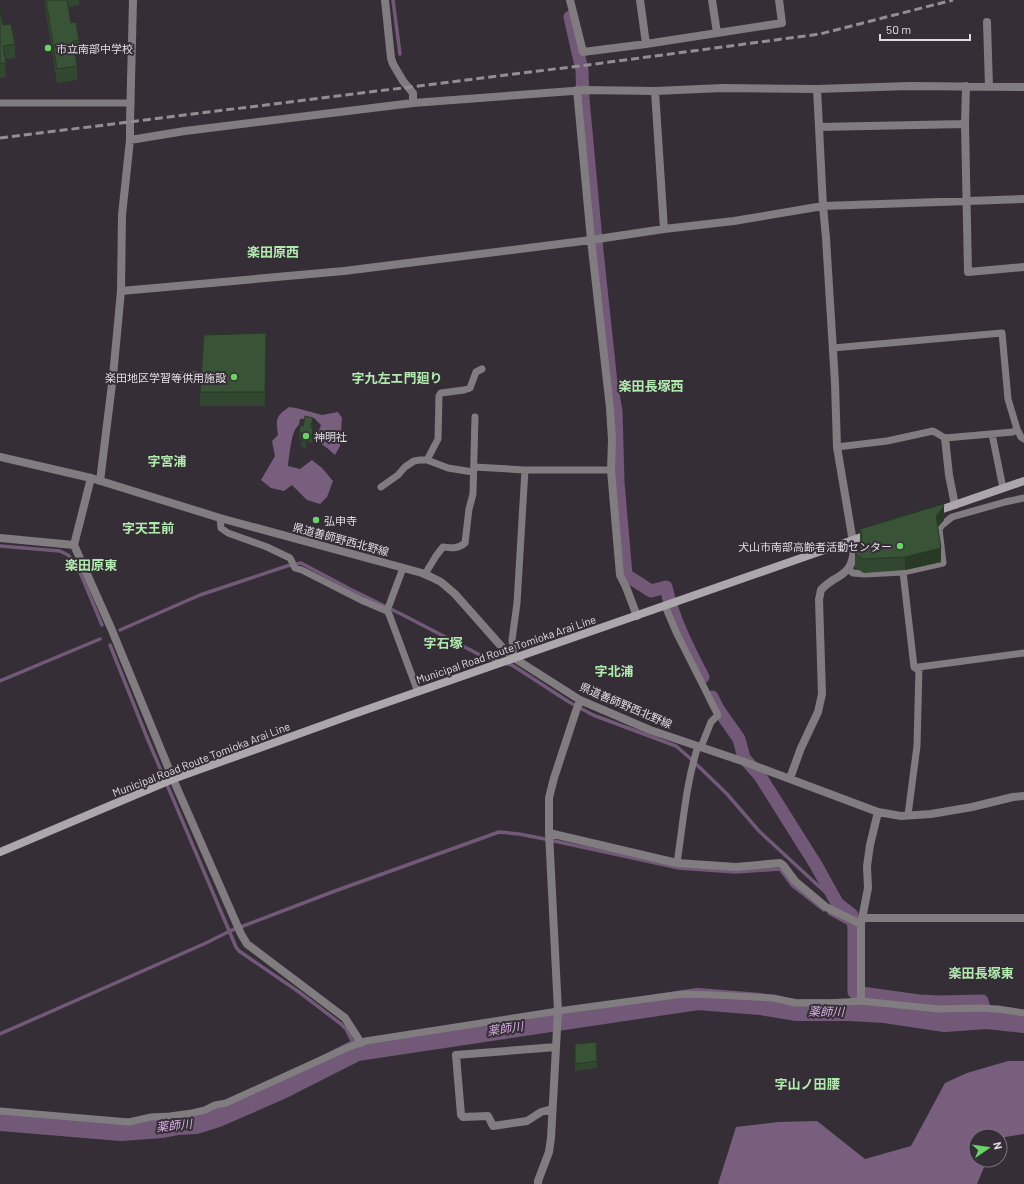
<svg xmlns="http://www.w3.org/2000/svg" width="1024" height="1184" viewBox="0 0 1024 1184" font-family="Barlow,'Noto Sans JP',sans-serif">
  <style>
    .forest { fill: #785f7e }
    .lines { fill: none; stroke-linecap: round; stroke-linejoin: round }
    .stream { stroke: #715977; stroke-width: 3.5 }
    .canal { stroke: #715977; stroke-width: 13 }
    .river { stroke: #715977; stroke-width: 22 }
    .lane { stroke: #807c80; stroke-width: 7 }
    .street { stroke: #807c80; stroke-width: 8 }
    .secondary { stroke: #aca7ad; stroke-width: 8 }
    .rail { stroke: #938d94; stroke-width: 3; stroke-dasharray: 8 4; stroke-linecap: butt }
    .wall { fill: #31472f }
    .shaded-wall { fill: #283a26 }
    .building { fill: #395337; stroke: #283a26 }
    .poi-dot { fill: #68d465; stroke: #352e36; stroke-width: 1.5 }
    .labels { text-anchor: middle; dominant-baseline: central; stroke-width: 4; stroke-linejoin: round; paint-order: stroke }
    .poi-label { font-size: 11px; fill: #e0dbe1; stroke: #352e36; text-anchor: start }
    .street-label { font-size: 11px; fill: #e0dbe1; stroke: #352e36 }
    .water-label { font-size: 12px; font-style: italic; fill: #d7ade1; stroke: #352e36 }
    .quarter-label { font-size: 13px; font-weight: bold; fill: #b1eaae; stroke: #352e36 }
  </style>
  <rect width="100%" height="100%" fill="#352e36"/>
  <path class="forest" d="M289,407L296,408L322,415L338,412L342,418L340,446L335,455L327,448L320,443L318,433L321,425L314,418L300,419C299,428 298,424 295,430C291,437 289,458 288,466L300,469L312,460L322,468L333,481L327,497L320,504L307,500L292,485L284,491L271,488L261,480L275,456L272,441L278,435C276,419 275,417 289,407Z
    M1008,1061H1024V1134L1005,1137L1000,1143V1136H976V1160H987L977,1184H718L736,1127L778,1122L817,1121L865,1159L911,1146L945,1083L967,1073Z"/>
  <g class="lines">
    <path class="stream" d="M393,0L400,54
      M0,546L60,551L68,555L73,560L80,572L102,625
      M120,630L200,595L287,566L301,563L350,589L403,615L482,656L498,661
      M110,645L148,740L236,947L239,951L299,992L341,1024L346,1029L357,1050
      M504,663L512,665L569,702L593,715L676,746L691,759L727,794L759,831L837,903
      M0,681L100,639
      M829,913L851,925L854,928
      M0,1034L206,943L230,931L335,891L499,832L519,834L545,839L679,868L735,872L780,869L792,885L824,910"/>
    <path class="canal" d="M570,17L582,70L583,99L597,251L611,383L616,411L618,482L626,575L651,591L666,587C673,619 688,648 703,677
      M712,697L718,709L739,739L744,758L760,776L784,814L816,865L837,903L852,915L854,928V992L919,1001L939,1002L982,1001L987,1018"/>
    <path class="river" d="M0,1120L121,1130L162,1127L178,1124L196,1123L218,1116L280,1089L357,1050L698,999L760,1004L796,1010H849L885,1012L945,1021L987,1018L1024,1022"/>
    <path class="lane" d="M0,103H131
      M833,348L1002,333L1008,399L1017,429L1013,432L945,438L933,431L887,441L837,447
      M113,376L196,375
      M1017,429L1021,437L1024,439
      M992,434L1003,488
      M427,460L438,439L439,396L441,393L464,390L470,388L476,372L482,369
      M474,467L525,470H611
      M381,487L398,475L405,467L414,461L420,460H427L448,468L473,472
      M220,518L221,528L228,533L267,547L290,558L295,568L302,570L361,600L387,611L389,614L418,692
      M848,569L853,573L864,574L903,572L943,563L939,529L942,525L952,517L1005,502L1024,498
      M903,572L914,667L919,671
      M425,574L436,556L443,547C452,548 458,549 465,543L469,509L473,494L475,417
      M665,606L677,634L718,715L711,722L701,747
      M387,611L403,568
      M514,658L512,640L517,603L525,470
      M908,815L917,746L919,667L1024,653
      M677,863C683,824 686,783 698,746
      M0,1111L129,1122L151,1117L170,1116L192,1113L205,1110L215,1105L226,1103L349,1047L366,1041L558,1011L683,994L715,995L773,998L796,1003H829L861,1001L939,1009L978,1008L998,1009L1024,1013"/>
    <path class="street" d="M385,0L391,58L393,64L403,81L413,93V103
      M570,0L583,52L646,44L782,23L779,0
      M640,0L646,44
      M712,0L717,33
      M987,22L989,87
      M817,89L819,127
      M577,90L591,240L610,408L612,440L611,470L620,575L626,587L637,616
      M655,91L664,229
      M965,124L968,272L1024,267
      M130,140L185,131L413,103L586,90L655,91L723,88L817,89L910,86L1024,87
      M121,291L344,271L591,240L664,229L734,221L823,206L1024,199
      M945,438L949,475L955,505
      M0,457L91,478L220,518L422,573L431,577L441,582L455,594L501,646L514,658L580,700L650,730L742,761L878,812L901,816L931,814L972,807L1013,797L1024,796
      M91,478L74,545L111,628L173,779L241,934L247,944L345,1018L361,1043
      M100,481L113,376L121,291L122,215L130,140V122L133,0
      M0,538L74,545
      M790,778L801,748L818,712L822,694L819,599C820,597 820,593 821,590C824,586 829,583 833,580C848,572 853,566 854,548L837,447L835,383L826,238L823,206L819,127L965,124L966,86
      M549,833L677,863L736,867L780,863L783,865L795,881L826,907L861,924
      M862,918H1024
      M861,1001V924L868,888L867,866L870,845L878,812
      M552,1109L541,1112L527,1121L493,1126L488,1116L463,1117L461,1115L456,1055L556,1047
      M538,1184V1181L549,1152L551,1138L558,1011L549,833V798L554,778L576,711L580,700"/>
    <path class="secondary" d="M934,512L1024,481
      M0,852L173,779L351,715L870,534"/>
    <path class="rail" d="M0,138L595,64L820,34L953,0"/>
  </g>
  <path class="wall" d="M44,0H79V5L68,7L71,23L79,40V53L75,54L77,66V80L57,83Z
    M0,10L3,25L15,44V58L5,59L6,77L0,78Z
    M266,333L265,406H200V392Z
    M313,424L312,428L313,437L312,443L308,442L306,449L301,446V440L299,439V432L303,426Z
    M944,520L938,527L941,562L905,570L864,573L855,568V554L859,551L860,545V529Z
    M575,1044L597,1061V1068L575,1071Z"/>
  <path class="shaded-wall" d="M313,430V437L312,443V436Z
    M308,435V442L306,449V442Z
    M944,506V520L936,529V516Z
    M941,548V562L905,570V557Z"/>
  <path class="building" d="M46,0H67L71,23L76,22L79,40L73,41L77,66L57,69Z
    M0,10L3,25L11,24L15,44L3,46L6,63L0,64Z
    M266,333L265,392H200L204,335Z
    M305,416L313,418L311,427L313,430L312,436L308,435L306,442L301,439L302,433L299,432L301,425L303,426Z
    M943,504L944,506L936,516L941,548L905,557L864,559L855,554L859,551L861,544L862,536L860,529Z
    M596,1042L597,1061L575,1064V1044Z"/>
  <g class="poi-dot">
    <circle cx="48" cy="48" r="4"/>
    <circle cx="234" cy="377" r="4"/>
    <circle cx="306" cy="436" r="4"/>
    <circle cx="316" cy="520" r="4"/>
    <circle cx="900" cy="546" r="4"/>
  </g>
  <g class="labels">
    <g class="poi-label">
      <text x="56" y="48">市立南部中学校</text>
      <text x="226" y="377" text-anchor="end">楽田地区学習等供用施設</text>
      <text x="314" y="436">神明社</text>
      <text x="324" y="520">弘申寺</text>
      <text x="892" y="546" text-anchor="end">犬山市南部高齢者活動センター</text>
    </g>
    <g class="street-label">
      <text transform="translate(341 539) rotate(15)">県道善師野西北野線</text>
      <text transform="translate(506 649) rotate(-19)">Municipal Road Route Tomioka Arai Line</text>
      <text transform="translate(626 705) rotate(23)">県道善師野西北野線</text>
      <text transform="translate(201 759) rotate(-21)">Municipal Road Route Tomioka Arai Line</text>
    </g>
    <g class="water-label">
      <text transform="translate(826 1011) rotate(1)">薬師川</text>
      <text transform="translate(505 1028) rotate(-8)">薬師川</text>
      <text transform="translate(174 1125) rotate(-6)">薬師川</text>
    </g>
    <g class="quarter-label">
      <text x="273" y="252">楽田原西</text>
      <text x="397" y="378">字九左エ門廻り</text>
      <text x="651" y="386">楽田長塚西</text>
      <text x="167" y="461">字宮浦</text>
      <text x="148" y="528">字天王前</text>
      <text x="91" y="565">楽田原東</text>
      <text x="443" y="643">字石塚</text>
      <text x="614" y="671">字北浦</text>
      <text x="981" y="973">楽田長塚東</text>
      <text x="807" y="1084">字山ノ田腰</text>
    </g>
  </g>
  <g transform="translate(988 1148) rotate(77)"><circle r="19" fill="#352e36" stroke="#79737a"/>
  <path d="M0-3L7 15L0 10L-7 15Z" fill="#68d465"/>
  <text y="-6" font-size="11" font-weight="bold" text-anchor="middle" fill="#e0dbe1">N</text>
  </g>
  <path d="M880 34v6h90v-6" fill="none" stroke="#e0dbe1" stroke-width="2"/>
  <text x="886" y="34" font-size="12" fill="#e0dbe1" stroke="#352e36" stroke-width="3" paint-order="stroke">50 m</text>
</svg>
